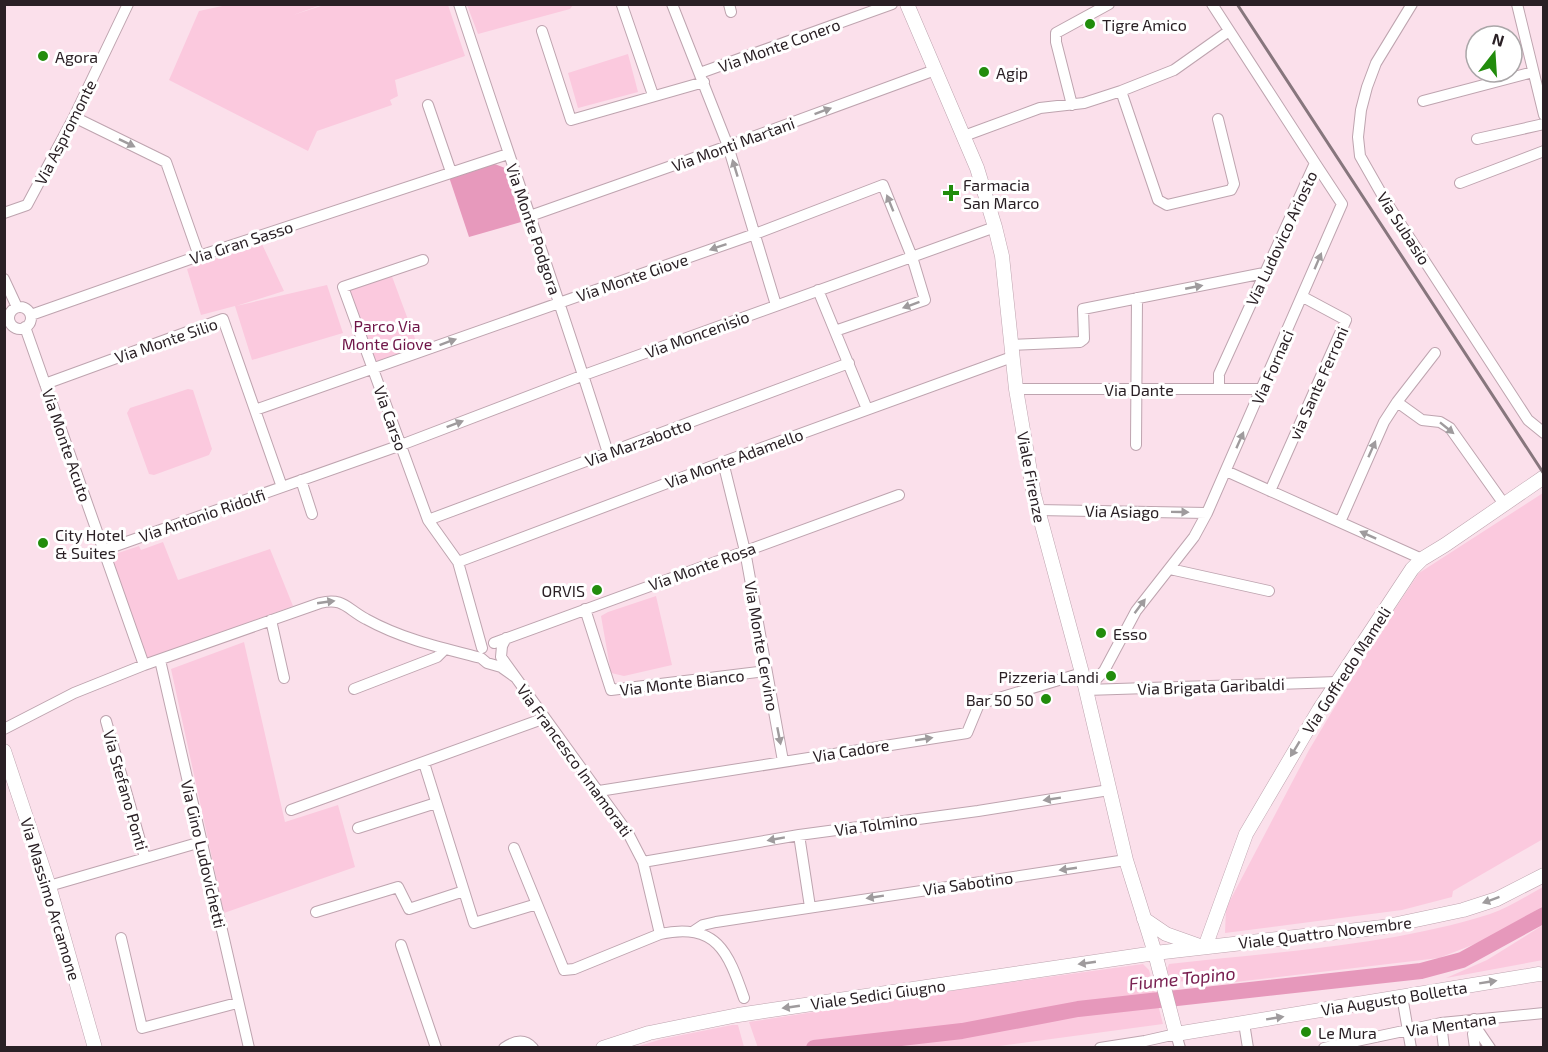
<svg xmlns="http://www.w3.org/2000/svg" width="1548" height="1052" viewBox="0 0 1548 1052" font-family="'Exo 2',sans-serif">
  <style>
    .green { fill: #fbc9de }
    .forest { fill: #e799bc }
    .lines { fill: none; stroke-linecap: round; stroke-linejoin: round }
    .river { stroke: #e698bb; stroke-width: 16 }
    .street-casing { stroke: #bea4af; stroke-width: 12 }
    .secondary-casing { stroke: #bea4af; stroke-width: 15 }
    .street { stroke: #fff; stroke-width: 10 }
    .secondary { stroke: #fff; stroke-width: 14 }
    .rail { stroke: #87767d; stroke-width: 3 }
    .oneway { fill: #9f9b9d }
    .poi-dot { fill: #228c0c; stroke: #fff; stroke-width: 2 }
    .labels { text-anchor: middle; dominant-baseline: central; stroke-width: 6; stroke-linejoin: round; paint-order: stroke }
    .poi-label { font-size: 16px; fill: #2a2025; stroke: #fff; text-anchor: start }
    .street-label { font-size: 16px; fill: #2a2025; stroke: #fff }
    .park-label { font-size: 16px; fill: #6f1548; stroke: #fff }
    .water-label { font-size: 18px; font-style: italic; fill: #792051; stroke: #fff }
  </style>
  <rect width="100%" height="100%" fill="#fbe0eb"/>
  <path class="green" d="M227,5H321L293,15L324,5H448L465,56L395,80L398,96L390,100L392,105L317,131L308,151L169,80L199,11Z
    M467,5V4L573,5L570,9L478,34Z
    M628,54L638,92L578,108L568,73Z
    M261,242L284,291L236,306L327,285L343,333L252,360L235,306L201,315L187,269Z
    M390,271L420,352L373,369L343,287Z
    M188,389L193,390L212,449L209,455L154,475L149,474L127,413L130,408Z
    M1543,493V839L1453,891L1452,897L1402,910L1225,933L1226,908L1309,750L1379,633L1419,573Z
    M163,542L178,580L270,549L293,606L151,658L147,657L111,557L115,554L139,546L141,550Z
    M656,596L672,665L624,676L611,673L601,616L608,612Z
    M244,642L285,822L338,805L355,867L224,913L171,669Z
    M1543,887V906L1485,940L1439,958L1227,983L1170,981L1167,969L1169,964C1274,952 1389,946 1490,914C1508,908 1526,896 1543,887Z
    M1543,925V960L1446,978L1487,960Z
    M1143,964L1149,970L1163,1024L984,1048H758L749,1022L983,986Z
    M732,1025H738L744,1047H636L662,1039Z"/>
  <path class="forest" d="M492,163L505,168L521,222L469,237L449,177Z"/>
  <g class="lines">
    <path class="river" d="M814,1048L962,1031L1078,1009L1421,971L1462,960L1544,915"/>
    <g class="street-casing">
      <path id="street" d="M459,4C508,154 561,303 608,453
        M672,4L728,146L776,305
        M729,4L731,12
        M1212,4L1315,163L1219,374V389
        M1412,4L1376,63L1367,87L1361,110L1358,137L1360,156L1385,200L1528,420L1544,433
        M1517,4L1544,115
        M622,5L653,95
        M542,31L571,120L704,82
        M700,73L892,4
        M1121,91L1158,200L1167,205L1231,190L1234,184L1218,119
        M1423,101L1533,72
        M428,105L451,172
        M1072,105L1056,42V33L1109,4
        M74,117L166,162L199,256
        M964,136L1040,108L1084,103L1121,91L1174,70L1229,31
        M1477,139L1544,124
        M1460,183L1544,151
        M4,213L27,205L74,117L128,4
        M530,216L728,146L935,70
        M423,260L343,287L428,520L458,562L482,648
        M4,279L17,307
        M818,290L867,409
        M9 318a11 11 0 1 1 22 0a11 11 0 1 1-22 0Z
        M31,315L190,259L508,154
        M25,327L144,665
        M1011,345L1080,342L1084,339L1083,309L1264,273
        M45,384L223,319L282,487
        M1016,389H1262
        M1397,402L1422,420L1440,422L1450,428L1504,504
        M255,410L755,234L883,185L912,257L925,300L835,331
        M1136,445L1137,298
        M723,462L745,551L783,761
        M1226,471L1422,559
        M301,480L312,514
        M1270,491L1346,320L1303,297
        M1037,510L1207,513
        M428,520L849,363
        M1340,522L1384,422L1397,402L1435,353
        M104,550L401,445L584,375L995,227
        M458,562L723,462L1012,357
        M1170,569L1269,591
        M585,609L611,690L766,671
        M271,620L284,678
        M506,638L502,646L501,657L628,833L643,862L660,934C717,922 728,952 744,998
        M494,643L899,495
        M160,660L249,1048
        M354,689L437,657L445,649
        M1086,690L1104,671L1136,611L1194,537L1207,513L1342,204L1315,163
        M1086,690L1337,682
        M106,721L145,858
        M4,729L74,693L144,665L320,603C343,597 347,609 366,619C402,639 442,648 481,658L487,663L501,667L515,677
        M424,763L474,923L537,904
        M599,791L967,733L979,704L1082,673
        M291,810L545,718
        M358,828L436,803
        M799,835L810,907
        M514,848L564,970L574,969L660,934
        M643,862L799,835L978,811L1109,790
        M49,886L201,842
        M316,912L398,887L409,909L464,891
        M694,931L703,925L716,922L1126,860
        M121,938L142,1028L237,1003
        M401,945L436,1048
        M1402,996L1411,1048
        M1474,1019L1475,1026L1490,1048
        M1244,1023L1248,1048
        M1441,1023L1444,1048
        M504,1048C514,1041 524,1038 533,1048
        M1100,1048L1145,1041L1176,1034L1180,1048
        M1324,1048L1441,1023L1544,1013
        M1475,1048L1473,1034L1475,1026"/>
    </g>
    <g class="secondary-casing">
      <path id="secondary" d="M907,4L977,168L995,227L1002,256L1016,389L1034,495L1082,673L1126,860L1155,953L1176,1034L1539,974L1544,975
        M4,751L49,886L95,1048
        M1144,919L1166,934L1197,945
        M1205,947L1246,834L1319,710L1412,569L1422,559L1445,545L1544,477
        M603,1048L649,1033L738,1015L1155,953L1383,927L1463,910L1497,899L1544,875"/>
    </g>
    <use href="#street" class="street"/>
    <use href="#secondary" class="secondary"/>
    <path class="rail" d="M1237,4L1544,474"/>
  </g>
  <defs><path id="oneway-solid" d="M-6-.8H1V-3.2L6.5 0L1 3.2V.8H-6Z" transform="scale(1.5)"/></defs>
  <g class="oneway">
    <use href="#oneway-solid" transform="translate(823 111) rotate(-20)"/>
    <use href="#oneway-solid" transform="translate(127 143) rotate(26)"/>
    <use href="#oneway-solid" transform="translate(735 168) rotate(-107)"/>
    <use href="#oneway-solid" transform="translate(890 203) rotate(-112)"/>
    <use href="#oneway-solid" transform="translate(718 247) rotate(161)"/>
    <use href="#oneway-solid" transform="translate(1318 261) rotate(-67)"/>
    <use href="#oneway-solid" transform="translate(1194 287) rotate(-11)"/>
    <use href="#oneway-solid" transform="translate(911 305) rotate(160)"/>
    <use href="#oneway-solid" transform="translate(448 342) rotate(-20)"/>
    <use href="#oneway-solid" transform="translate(455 424) rotate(-21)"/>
    <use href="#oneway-solid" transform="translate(1447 428) rotate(39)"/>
    <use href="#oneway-solid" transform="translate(1240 440) rotate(-66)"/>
    <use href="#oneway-solid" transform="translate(1372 449) rotate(-66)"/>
    <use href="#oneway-solid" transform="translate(1180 512) rotate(1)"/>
    <use href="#oneway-solid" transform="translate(1368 535) rotate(-156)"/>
    <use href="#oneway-solid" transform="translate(326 602) rotate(-8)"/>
    <use href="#oneway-solid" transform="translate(1140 606) rotate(-53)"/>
    <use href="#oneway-solid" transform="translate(779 736) rotate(79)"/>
    <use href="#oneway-solid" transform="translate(924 739) rotate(-9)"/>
    <use href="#oneway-solid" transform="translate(1295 749) rotate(121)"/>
    <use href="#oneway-solid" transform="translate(1052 799) rotate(171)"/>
    <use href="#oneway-solid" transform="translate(776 839) rotate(170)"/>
    <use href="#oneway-solid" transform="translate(1068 869) rotate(172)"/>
    <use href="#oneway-solid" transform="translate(875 897) rotate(171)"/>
    <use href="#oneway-solid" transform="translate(1491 900) rotate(160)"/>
    <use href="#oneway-solid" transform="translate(1087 963) rotate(172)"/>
    <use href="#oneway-solid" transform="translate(1488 982) rotate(-9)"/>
    <use href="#oneway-solid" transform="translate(791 1007) rotate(172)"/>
    <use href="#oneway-solid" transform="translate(1275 1018) rotate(-9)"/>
  </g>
  <g class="poi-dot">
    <circle cx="1090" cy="24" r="6"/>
    <circle cx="43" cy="56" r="6"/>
    <circle cx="984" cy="72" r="6"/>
    <path d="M948 184h6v6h6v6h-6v6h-6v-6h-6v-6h6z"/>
    <circle cx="43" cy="543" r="6"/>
    <circle cx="597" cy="590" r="6"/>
    <circle cx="1101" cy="633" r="6"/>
    <circle cx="1111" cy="676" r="6"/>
    <circle cx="1046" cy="699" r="6"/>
    <circle cx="1306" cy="1032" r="6"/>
  </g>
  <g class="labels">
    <g class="poi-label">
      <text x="1102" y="24">Tigre Amico</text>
      <text x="55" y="56">Agora</text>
      <text x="996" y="72">Agip</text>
      <text x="963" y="184">Farmacia<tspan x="963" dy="18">San Marco</tspan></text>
      <text x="55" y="534">City Hotel<tspan x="55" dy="18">&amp; Suites</tspan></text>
      <text x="585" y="590" text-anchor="end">ORVIS</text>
      <text x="1113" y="633">Esso</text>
      <text x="1099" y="676" text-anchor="end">Pizzeria Landi</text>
      <text x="1034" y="699" text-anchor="end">Bar 50 50</text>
      <text x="1318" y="1032">Le Mura</text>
    </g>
    <g class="street-label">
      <text transform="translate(779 45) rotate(-20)">Via Monte Conero</text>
      <text transform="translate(65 132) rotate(-63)">Via Aspromonte</text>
      <text transform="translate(733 144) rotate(-20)">Via Monti Martani</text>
      <text transform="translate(1404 228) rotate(57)">Via Subasio</text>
      <text transform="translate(534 229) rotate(71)">Via Monte Podgora</text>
      <text transform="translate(1281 238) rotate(-65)">Via Ludovico Ariosto</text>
      <text transform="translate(241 242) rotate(-18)">Via Gran Sasso</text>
      <text transform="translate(632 277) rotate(-19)">Via Monte Giove</text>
      <text transform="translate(697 334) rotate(-20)">Via Moncenisio</text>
      <text transform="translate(166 340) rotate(-19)">Via Monte Silio</text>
      <text transform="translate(1272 367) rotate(-66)">Via Fornaci</text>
      <text transform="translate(1318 383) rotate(-66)">via Sante Ferroni</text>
      <text x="1139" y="389">Via Dante</text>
      <text transform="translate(391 418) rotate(70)">Via Carso</text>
      <text transform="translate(638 442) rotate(-20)">Via Marzabotto</text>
      <text transform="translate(67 445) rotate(71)">Via Monte Acuto</text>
      <text transform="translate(734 458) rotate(-20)">Via Monte Adamello</text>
      <text transform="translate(1032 477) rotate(79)">Viale Firenze</text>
      <text transform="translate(1122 511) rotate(1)">Via Asiago</text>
      <text transform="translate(202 515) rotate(-19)">Via Antonio Ridolfi</text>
      <text transform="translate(702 566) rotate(-20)">Via Monte Rosa</text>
      <text transform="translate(762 646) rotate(80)">Via Monte Cervino</text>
      <text transform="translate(1346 670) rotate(-57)">Via Goffredo Mameli</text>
      <text transform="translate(682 682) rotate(-7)">Via Monte Bianco</text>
      <text transform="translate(1211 686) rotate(-2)">Via Brigata Garibaldi</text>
      <text transform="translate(851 750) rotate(-9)">Via Cadore</text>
      <text transform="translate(575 760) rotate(54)">Via Francesco Innamorati</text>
      <text transform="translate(126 790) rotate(74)">Via Stefano Ponti</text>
      <text transform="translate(876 824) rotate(-8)">Via Tolmino</text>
      <text transform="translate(204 854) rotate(77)">Via Gino Ludovichetti</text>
      <text transform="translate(968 883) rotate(-8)">Via Sabotino</text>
      <text transform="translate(51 899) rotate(73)">Via Massimo Arcamone</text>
      <text transform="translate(1325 932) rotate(-7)">Viale Quattro Novembre</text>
      <text transform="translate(878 994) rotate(-8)">Viale Sedici Giugno</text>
      <text transform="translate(1394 998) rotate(-9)">Via Augusto Bolletta</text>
      <text transform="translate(1451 1024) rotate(-8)">Via Mentana</text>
    </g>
    <g class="park-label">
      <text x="387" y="325">Parco Via<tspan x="387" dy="18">Monte Giove</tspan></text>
    </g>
    <g class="water-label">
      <text transform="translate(1182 978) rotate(-6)">Fiume Topino</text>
    </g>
  </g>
  <rect width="1548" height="1052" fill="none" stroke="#2a2025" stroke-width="12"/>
  <g transform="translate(1494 54) rotate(17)"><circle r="28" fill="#ffffff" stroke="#aaa6a8" stroke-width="1.5"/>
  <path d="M0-4.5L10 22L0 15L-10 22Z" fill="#228c0c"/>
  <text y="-9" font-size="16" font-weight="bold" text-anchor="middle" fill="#2a2025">N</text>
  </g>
</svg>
